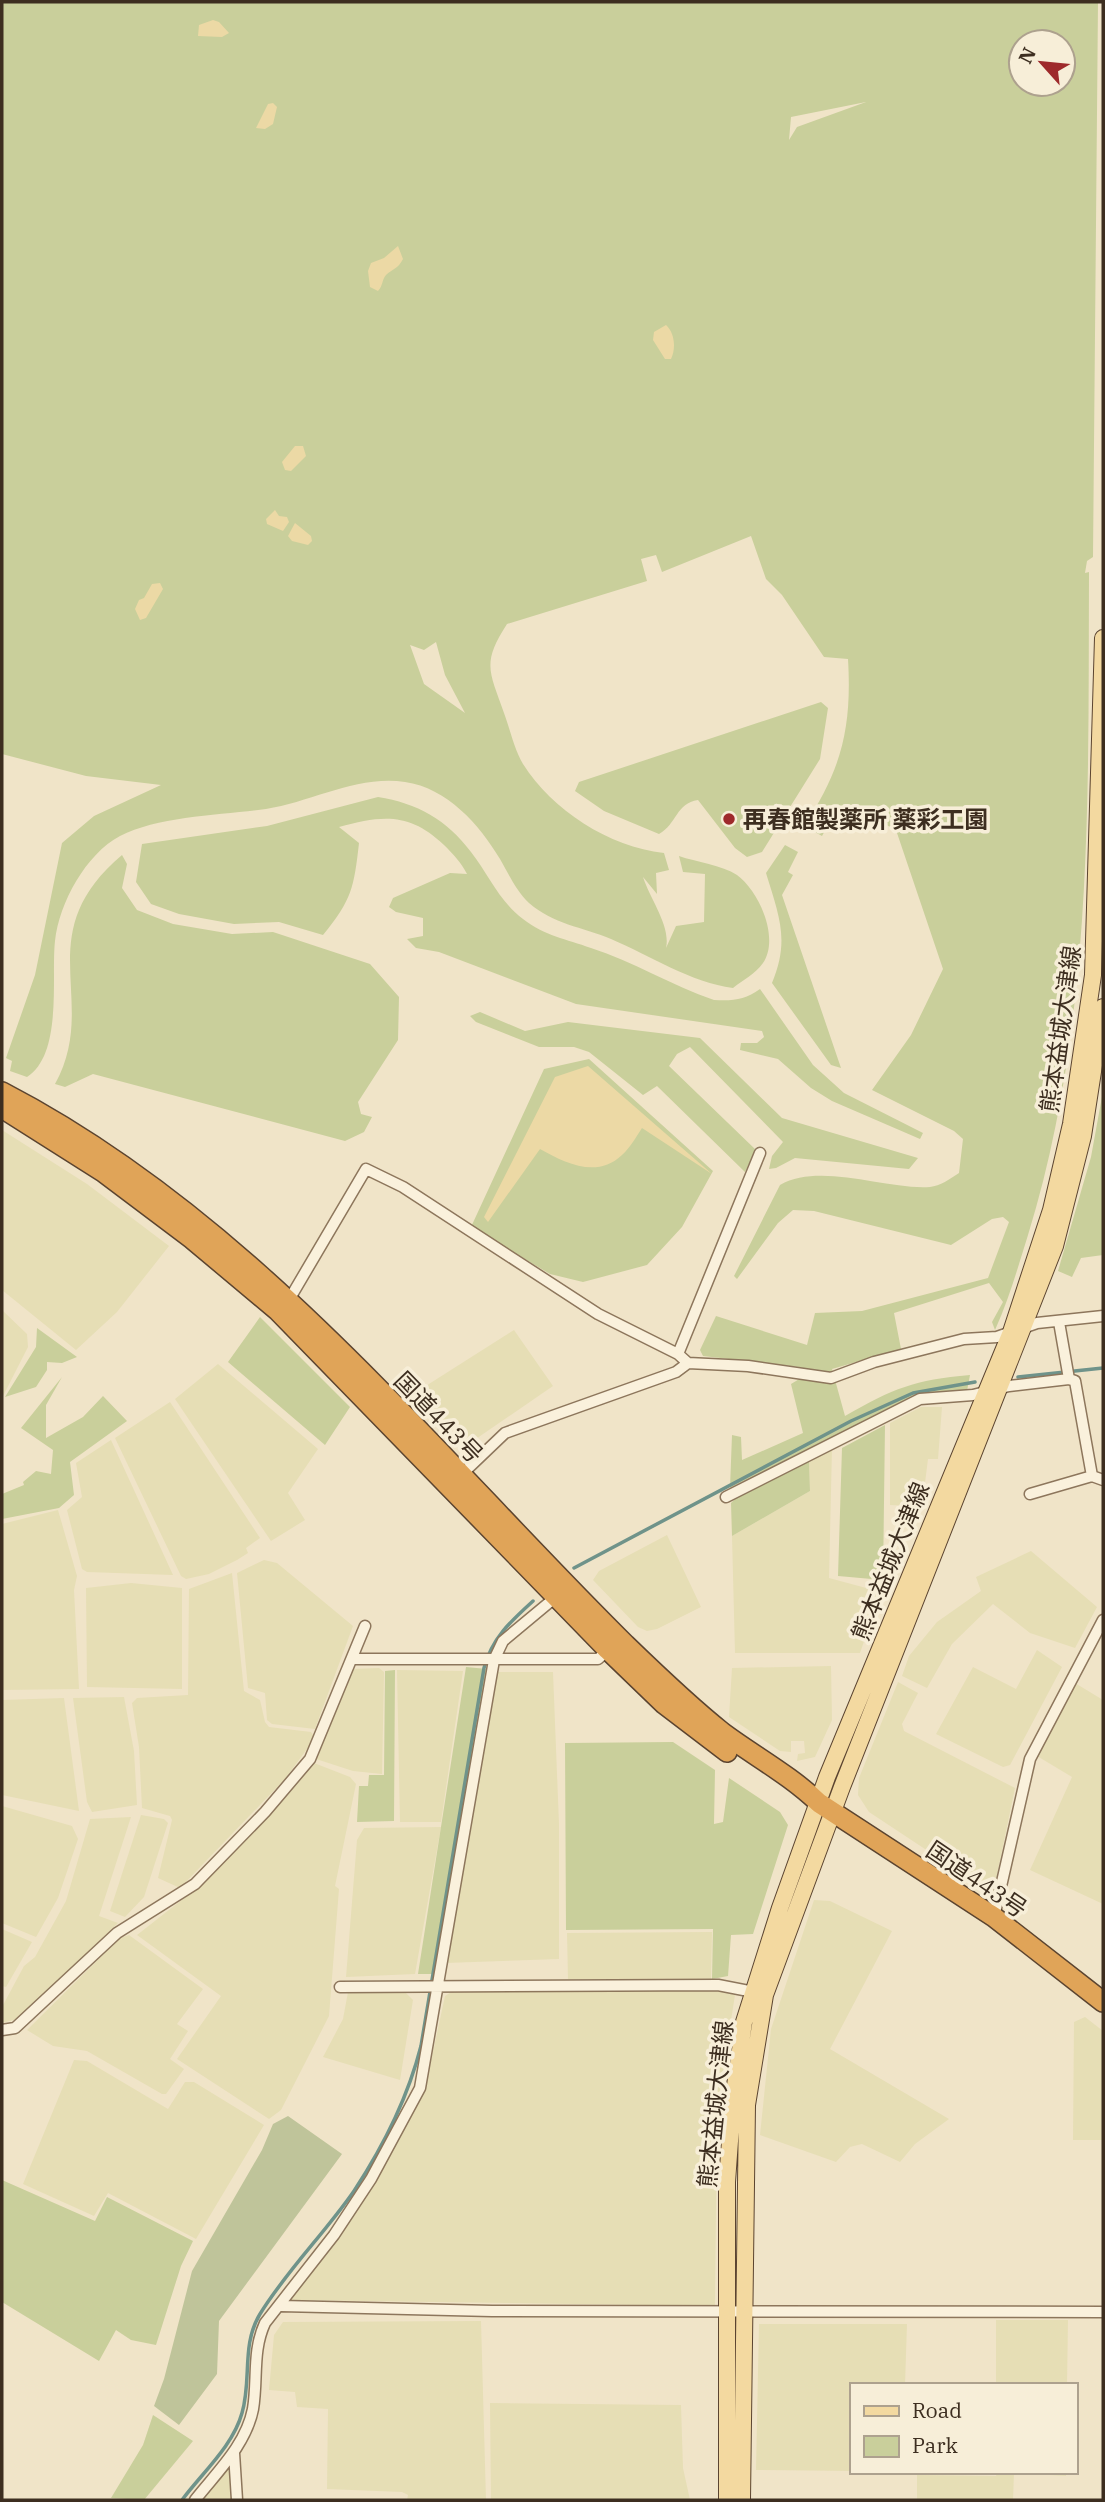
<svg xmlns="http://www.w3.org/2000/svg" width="1105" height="2502" viewBox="0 0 1105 2502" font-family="'IBM Plex Serif','Noto Sans JP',serif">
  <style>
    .farmland { fill: #e6deb5 }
    .green { fill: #c9cf9b; fill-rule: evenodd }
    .sand { fill: #ecd9a5 }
    .cemetery { fill: #bfc49a }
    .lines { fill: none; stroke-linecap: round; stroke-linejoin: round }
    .stream { stroke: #6f938a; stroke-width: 3.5 }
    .street-casing { stroke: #8d765c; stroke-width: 13 }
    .primary-casing { stroke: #5b4430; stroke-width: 18 }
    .highway-casing { stroke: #5b4430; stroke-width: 22 }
    .street { stroke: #faf1dc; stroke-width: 10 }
    .primary { stroke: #f3d9a0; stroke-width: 16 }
    .highway { stroke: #e0a458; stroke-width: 19 }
    .poi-dot { fill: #9e2a2b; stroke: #f7eed8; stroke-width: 2.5 }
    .labels { text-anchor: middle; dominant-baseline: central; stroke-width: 7; stroke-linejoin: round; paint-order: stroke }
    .poi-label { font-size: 24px; font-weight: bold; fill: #3d2e20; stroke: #f7eed8; text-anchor: start }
    .street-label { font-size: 24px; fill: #3d2e20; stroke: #f7eed8 }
  </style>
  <rect width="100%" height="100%" fill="#f0e4c8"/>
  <path class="farmland" d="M2,1130L87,1184L169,1246L117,1312L76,1350L2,1290Z
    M2,1310L27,1334L28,1347L2,1398Z
    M514,1330L553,1386L470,1443L451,1428L446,1432L410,1396Z
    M218,1364L318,1449L288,1493L305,1520L271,1541L175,1399Z
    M170,1402L260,1538L246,1548L248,1553L237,1560L209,1574L186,1579L181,1576L115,1438Z
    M921,1407H942L938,1459H928L924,1491L915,1492L912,1506L890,1505V1423Z
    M111,1440L173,1575L87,1572L82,1569L67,1510L82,1497L76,1463Z
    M832,1448L829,1578L881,1592L860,1653H735L732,1536L810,1491L809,1461Z
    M58,1510L77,1576L74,1590L79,1689L2,1690V1524Z
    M667,1535L701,1607L657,1629L647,1631L638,1627L593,1580L599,1571Z
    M1031,1551L1097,1607L1075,1648L1030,1633L993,1604L952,1644L927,1688L902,1676L909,1656L937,1622L981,1591L976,1577Z
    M264,1560L277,1563L353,1626L315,1729L272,1724L267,1720L265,1693L248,1688L237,1573Z
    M232,1573L244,1691L260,1700L265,1722L269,1727L311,1732L315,1738L285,1779L180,1888L158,1878L172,1820L170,1816L142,1808L139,1747L132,1703L137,1698L188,1695L189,1589Z
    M131,1583L182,1588V1689L87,1687L86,1588Z
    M1037,1650L1062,1667L1010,1765L1003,1767L936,1734L973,1667L1016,1689Z
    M831,1666L832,1720L815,1757L797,1761L798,1754L805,1753L804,1741H791V1752L780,1751L729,1717L732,1668Z
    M379,1668L384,1672L382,1774L353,1771L316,1759L353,1669Z
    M397,1670L463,1671L441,1822H400Z
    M497,1672H553L559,1824V1959L445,1963Z
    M898,1682L918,1693L902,1724L904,1731L1015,1788L993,1894L869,1812L858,1795L859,1778Z
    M1075,1683L1103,1700V1904L1030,1870L1072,1777L1037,1756Z
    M124,1697L134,1751L137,1805L92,1812L87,1802L73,1698Z
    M64,1698L79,1811L2,1795V1700Z
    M314,1763L350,1777L356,1784L335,1886L339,1889L329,2016L281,2110L269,2119L177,2059L221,1996L137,1935L197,1888Z
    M2,1806L72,1826L78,1839L58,1898L36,1937L2,1923Z
    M141,1815L164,1819L168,1823L144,1897L125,1917L110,1911Z
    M131,1817L99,1916L118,1923L17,2019L2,2023V2007L24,1966L35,1957L66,1901L90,1819Z
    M441,1827L415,1974L346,1977L357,1840L364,1828Z
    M814,1900L830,1901L892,1931L830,2049L949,2119L915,2144L900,2162L862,2144L850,2147L836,2162L760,2135L771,2029Z
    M2,1929L32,1942L6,1987L2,1986Z
    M712,1932L711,1979H568L567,1933Z
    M129,1935L203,1989L177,2024L188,2031L170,2059L184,2069L166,2094H162L87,2051L53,2046L27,2030L120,1938Z
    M717,1990L735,1995L717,2109L715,2306L291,2300L339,2237L376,2181L416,2107L425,2089L445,1996L453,1991Z
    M348,1992H405L413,2000L400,2080L323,2057L343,2019Z
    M1085,2017L1103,2031V2140H1073L1074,2022Z
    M74,2060L87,2061L168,2109L185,2082H194L264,2125L196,2239L108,2193L94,2216L23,2184Z
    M996,2320H1068L1067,2385H996Z
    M481,2321L486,2500H407L408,2495L402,2492L327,2489L328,2409L297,2407L295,2392L269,2390L274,2335L283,2322Z
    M759,2324H907L905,2385H851V2471L756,2470Z
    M490,2403L681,2405L683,2468L690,2500H491Z
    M230,2461L234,2500H198Z
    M997,2472H1066V2476L1014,2473L1013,2500H917V2475L996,2476Z"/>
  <path class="green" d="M2,2H1098L1093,557L1087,561L1085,573L1089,572C1088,794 1094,1021 1028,1235C1018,1267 1009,1299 995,1330L992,1322L1003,1302L989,1283L894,1313L901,1349L832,1369L845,1416C894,1388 914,1380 970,1375L967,1391L916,1396L730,1488L732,1435L741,1437L742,1460L803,1433L791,1384L801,1378L799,1367L703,1356L700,1350L716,1316L807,1345L815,1313L862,1311L988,1278L1009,1222L1003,1217L992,1219L951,1245L814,1211L793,1210L778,1223L737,1279L734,1276L780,1185C821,1162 885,1190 930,1187C940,1186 950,1179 959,1173L963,1139L954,1131L872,1090L911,1035L943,969L896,830L858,810L849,827L832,818L822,836L804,826C842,769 852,727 848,659L824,657L782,595L766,579L751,536L662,572L656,555L641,559L647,581L507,624C481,664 490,672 504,713C510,729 514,749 523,764C552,810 609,847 664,853L669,870L656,873L657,894L643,877C650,899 671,926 666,948L676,926L704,922L705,874L683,872L679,856C696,862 722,865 737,875C759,891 780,938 763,963C755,974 743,980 733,988C692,983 649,955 611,939C582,927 553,924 529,903C517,892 508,873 500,859C479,824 447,788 405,782C357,775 312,802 266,809C222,815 159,816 120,836C86,854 59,903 55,941C51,977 63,1054 27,1077L10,1071L12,1061L6,1058L35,975L62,843L94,816L161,785L86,776L2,754ZM1021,42H1063V84H1021ZM866,102L797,127L789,140L791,117ZM436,642L445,675L465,713L424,684L410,645L424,650Z
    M821,702L828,708L820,759L762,852L747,857L735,848L698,800C676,803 677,824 659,834L604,811L575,791L579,782Z
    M378,797C417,803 447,820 471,852C489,875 499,901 523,919C545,936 566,939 591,948C633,961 672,986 714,1000C733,1001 745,1000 760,989L813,1065L844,1093L923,1133L920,1139L832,1101L811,1088L778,1059L740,1050L741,1043H757L764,1037L762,1031L576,1004L439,952L416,948L407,939L423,936V918L396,912L389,907L393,898L450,873L467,874C461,862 453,854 444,845C410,812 382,815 339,827L359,843C354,887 352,900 323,935L279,922L234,924L179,914L151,904L136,882L142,844L267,826Z
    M785,845L798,852L788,872L793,875L782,895L841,1068L831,1065L772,983C790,940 779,916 766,873Z
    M122,855L127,864L122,888L137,910L173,924L232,934L273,932L370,964L399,997L398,1040L358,1102L361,1114L372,1117L364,1132L345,1141L93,1074L65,1087L55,1084C101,1001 27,935 122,855Z
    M480,1012L525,1031L568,1022L700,1038L782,1118L918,1158L909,1169L795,1158L776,1168L769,1169L772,1156L783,1142L690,1047L677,1054L669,1066L756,1150L745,1172L657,1086L643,1095L589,1052L574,1047H539L476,1022L470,1016Z
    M589,1059L713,1171L682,1227L647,1265L583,1282L550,1274L471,1227L544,1069Z
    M1103,1091V1255L1081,1258L1072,1277L1058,1271L1091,1157Z
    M260,1317L350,1407L325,1445L228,1362Z
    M37,1328L77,1357L62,1363L47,1362V1370L36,1387L5,1397L36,1347Z
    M62,1377L46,1405V1438L83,1417L103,1396L127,1421L70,1462L74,1495L59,1508L2,1519V1494L24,1485L23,1482L36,1471L51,1474L53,1450L21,1428Z
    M885,1425L883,1580L838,1576L842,1448Z
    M809,1461L810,1491L732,1536L731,1503L739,1495Z
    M466,1667L487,1669L435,1974H418Z
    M395,1670L394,1821L357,1822L359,1786H368L369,1775H384L385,1671Z
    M673,1742L715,1770L714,1824L723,1822L729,1778L780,1812L788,1825L753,1934L731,1935L728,1976L712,1979L713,1929L566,1930L565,1743Z
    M2,2180L95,2221L107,2197L193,2241L181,2266L156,2345L131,2340L116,2330L99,2361L2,2302Z
    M153,2415L193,2441L144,2500L111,2498L143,2445Z"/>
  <path class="sand" d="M213,20L219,22L229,33L222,37L198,36L199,25Z
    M273,103L277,107L273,124L265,129L256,128L268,104Z
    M398,246L403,259C398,269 392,269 386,275C382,279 383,286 378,291L370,287L368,271L371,263L384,258Z
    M666,325C675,333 676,349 671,359H665L653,340L654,332Z
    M295,446H303L306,456L291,471L285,470L282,462Z
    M275,510L279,516L287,517L289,522L283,531L267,524L266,519Z
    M295,523L311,536L312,541L308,545L292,541L288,536Z
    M160,583L163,589L146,618L140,620L135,609L139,600L144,598L152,584Z
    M588,1066L712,1174L642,1128C636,1137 630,1148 622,1155C597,1179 565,1163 540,1149L488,1222L484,1217L555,1077Z"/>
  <path class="cemetery" d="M288,2116L342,2154L219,2321L217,2374L179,2425L154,2406L164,2379L192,2271L262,2150L273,2124Z"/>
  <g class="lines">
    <path class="stream" d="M1018,1377L1103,1368
      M574,1568L851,1421L913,1393L975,1382
      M182,2500C202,2473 233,2446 242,2413C252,2380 241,2345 260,2314C287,2270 325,2233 354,2191C383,2147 408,2097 421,2046L484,1668C492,1638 511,1621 533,1601"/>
    <g class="street-casing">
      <path id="street" d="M286,1305L366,1169L403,1187L598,1314L678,1354L688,1363
        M1059,1322L1069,1379L1075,1381L1092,1476L1103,1480
        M678,1354L760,1153
        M460,1476L505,1433L676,1372L688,1363L748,1366L831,1378L874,1362L964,1339L997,1337L1037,1323L1103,1316
        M1030,1494L1092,1476
        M726,1497L920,1399L973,1395L1009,1386L1069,1379
        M352,1659H598L608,1650
        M994,1917L1030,1759L1103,1620
        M340,1987L718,1985L759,1993
        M2,2030L15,2028L117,1933L195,1884L265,1812L310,1759L365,1626
        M281,2306L492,2311L1103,2312
        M234,2453L237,2500
        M195,2500C217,2472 246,2445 253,2409C258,2379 252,2351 265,2323L334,2235L371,2179L420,2088L494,1660L503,1641L557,1596"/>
    </g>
    <g class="primary-casing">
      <path id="primary" d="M727,2500V2182L733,2100L744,2022L780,1908L827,1777L1011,1332L1051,1210L1071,1124L1093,975L1103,638
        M742,2500L747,2105L765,1995L842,1787L1055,1246L1083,1136L1103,1007"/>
    </g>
    <g class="highway-casing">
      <path id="highway" d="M2,1092C251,1221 429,1450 625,1644C656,1674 688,1705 722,1732C754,1756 790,1775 819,1803L994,1917L1103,2002
        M2,1108L103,1172L192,1239L278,1311L608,1650L664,1704L727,1752"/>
    </g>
    <use href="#street" class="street"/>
    <use href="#primary" class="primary"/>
    <use href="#highway" class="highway"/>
  </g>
  <circle class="poi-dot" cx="729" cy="819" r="7"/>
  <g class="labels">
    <g class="poi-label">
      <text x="743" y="819">再春館製薬所 薬彩工園</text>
    </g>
    <g class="street-label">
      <text transform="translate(1060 1029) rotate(-82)">熊本益城大津線</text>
      <text transform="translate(439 1417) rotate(46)">国道443号</text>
      <text transform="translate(890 1561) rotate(-68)">熊本益城大津線</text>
      <text transform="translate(977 1879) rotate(34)">国道443号</text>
      <text transform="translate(715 2104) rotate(-84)">熊本益城大津線</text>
    </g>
  </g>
  <rect width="1105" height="2502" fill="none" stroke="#3d2e20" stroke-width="7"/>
  <rect x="850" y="2383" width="228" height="91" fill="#f7eed8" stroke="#ada18e" stroke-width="2"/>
  <rect x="864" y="2406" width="35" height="10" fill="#f3d9a0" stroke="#ada18e" stroke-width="2"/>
  <text x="912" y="2418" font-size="21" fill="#3d2e20">Road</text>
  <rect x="864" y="2436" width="35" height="21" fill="#c9cf9b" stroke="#ada18e" stroke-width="2"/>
  <text x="912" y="2453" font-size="21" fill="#3d2e20">Park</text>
  <g transform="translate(1042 63) rotate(297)"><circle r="33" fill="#f7eed8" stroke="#ada18e" stroke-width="2"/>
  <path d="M0-5L12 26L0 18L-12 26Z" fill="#9e2a2b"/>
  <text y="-10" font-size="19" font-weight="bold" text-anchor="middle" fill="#3d2e20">N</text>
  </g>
</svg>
